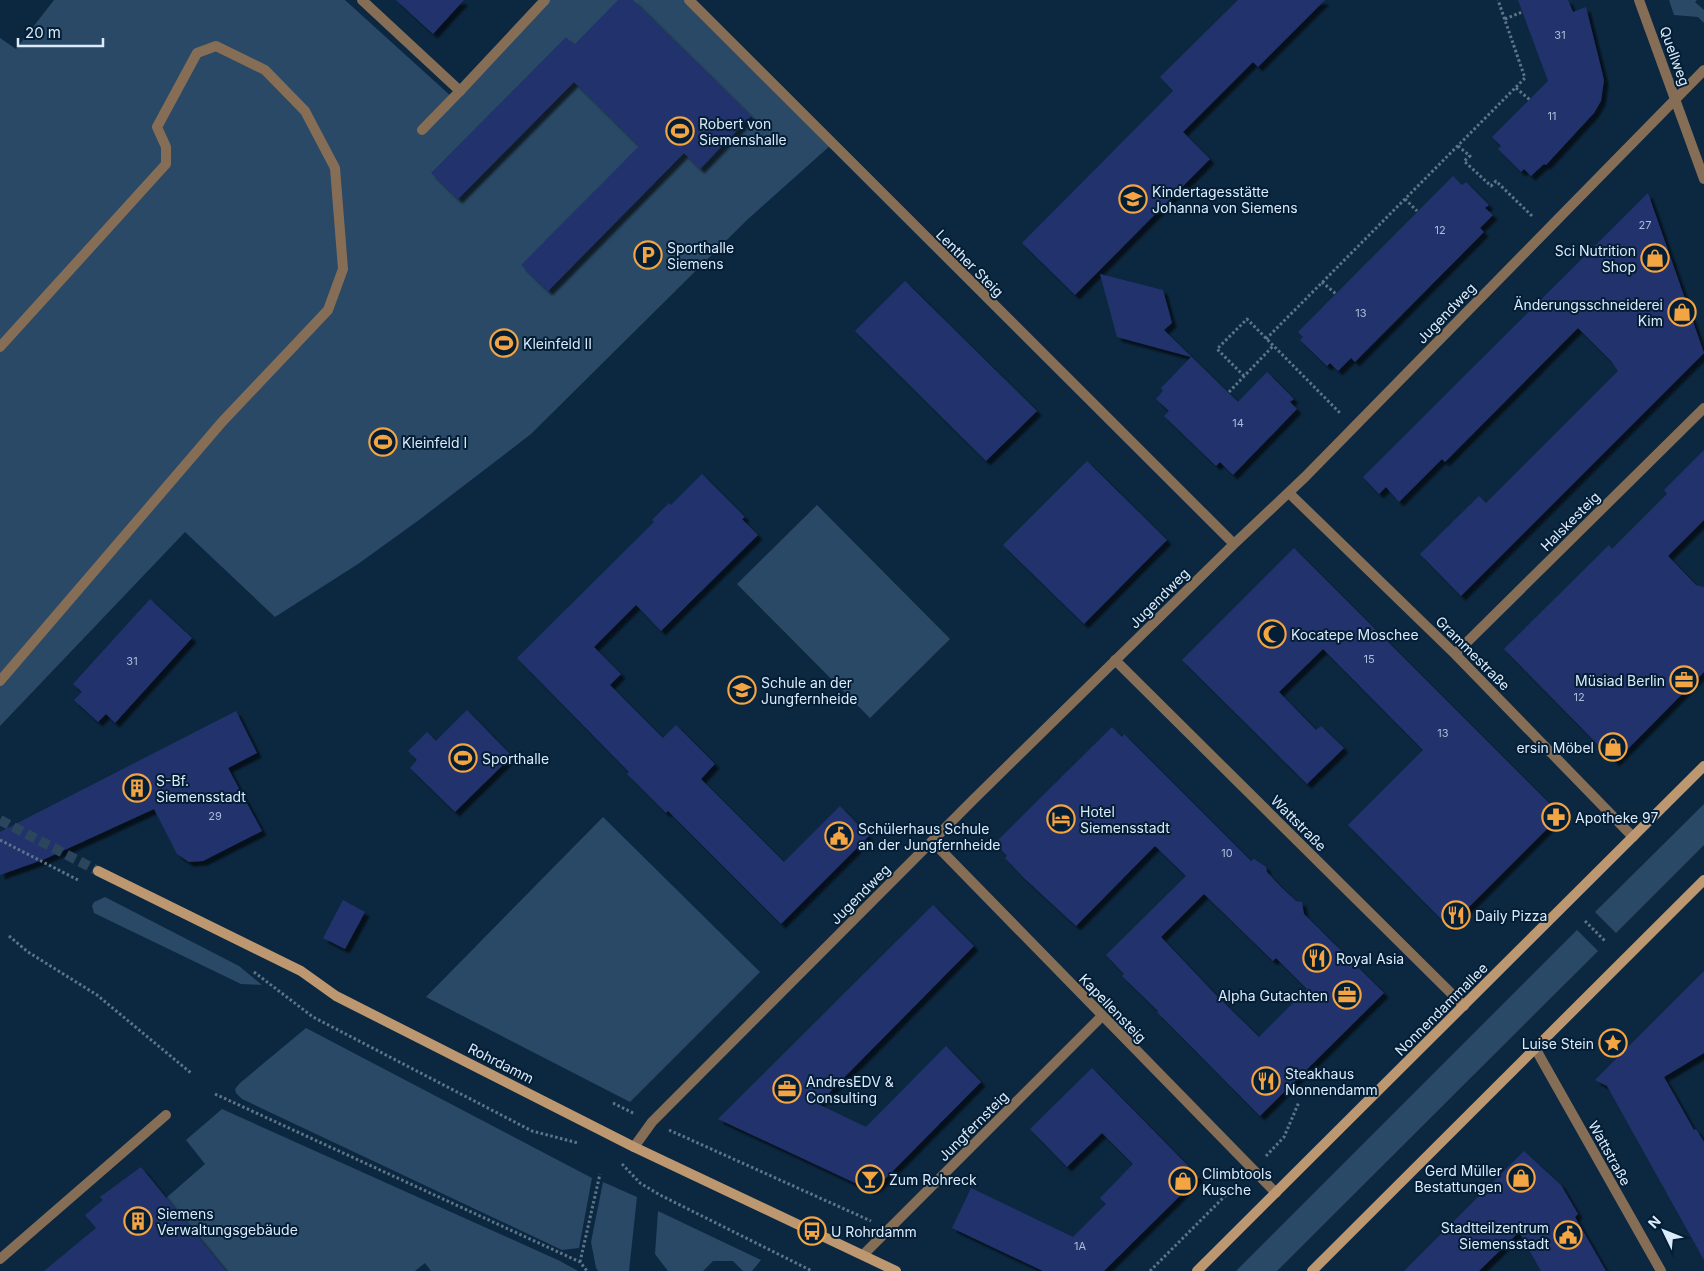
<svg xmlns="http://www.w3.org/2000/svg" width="1704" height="1271" viewBox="0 0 1704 1271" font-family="Inter,sans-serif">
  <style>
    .green { fill: #294966 }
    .building { fill: #21336d; fill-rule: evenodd; filter: url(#shadow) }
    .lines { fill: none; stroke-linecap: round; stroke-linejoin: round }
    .secondary-tunnel { stroke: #2b455c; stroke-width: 10; stroke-dasharray: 10 5; stroke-linecap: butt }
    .path { stroke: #5d7489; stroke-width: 3; stroke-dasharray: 2.5 2.5; stroke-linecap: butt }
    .service { stroke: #866e56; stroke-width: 10 }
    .minor { stroke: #866e56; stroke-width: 10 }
    .secondary { stroke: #bc976f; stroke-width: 10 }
    .labels { text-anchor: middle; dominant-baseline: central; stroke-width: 4; stroke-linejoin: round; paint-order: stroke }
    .number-label { font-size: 11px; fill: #acbdd8 }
    .street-label { font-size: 14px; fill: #dbebfb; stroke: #031e35 }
    .poi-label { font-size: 14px; fill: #dbebfb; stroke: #031e35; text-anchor: start }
  </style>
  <defs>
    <filter id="shadow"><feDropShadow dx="4.5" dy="4.5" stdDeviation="1" flood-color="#0009"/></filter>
  </defs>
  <rect width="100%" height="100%" fill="#0c2840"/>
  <path class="green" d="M54,0H345L453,98L545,0H689L832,144L748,219L531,434L419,520L358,564L275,617L185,532L0,726V38L16,49Z
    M1669,0H1697L1695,2L1704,10V23L1698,17L1674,15Z
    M817,505L950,639L870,718L737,584Z
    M1704,804V845L1616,933L1595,912Z
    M603,817L760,972L630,1102L426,997Z
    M105,897L239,966L262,985L241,984L94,913L92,906L94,902Z
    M1577,930L1598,951L1277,1271H1236Z
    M306,1028L592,1178L579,1248L562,1250L242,1099L236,1093L235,1089L240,1083Z
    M222,1109L560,1261L578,1271H431L425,1263L415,1271H226L166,1198L205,1164L186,1140Z
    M603,1182L637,1197L629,1271H598L596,1268L591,1242Z
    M658,1211L761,1260L752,1271H743L733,1261H713L703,1271H668L655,1254Z"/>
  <path class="building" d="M396,0H464L433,34Z
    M618,0H633L751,116L700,169L684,153L548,291L521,265L639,146L574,82L458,199L431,173L566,37L574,45Z
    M1238,0H1325L1258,67L1253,62L1183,132L1210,159L1075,295L1022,243L1173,91L1160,77Z
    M1518,0H1568L1573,12L1586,7L1604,80L1601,101L1594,113L1546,165L1544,164L1531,176L1524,169L1521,172L1498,149L1501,146L1492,137L1548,81Z
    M1453,176L1462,185L1466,182L1489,205L1485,208L1493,215L1480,228L1484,232L1355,362L1351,358L1338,371L1330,363L1327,366L1300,340L1303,337L1298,332Z
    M1648,193L1704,353L1461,596L1420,554L1479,496L1486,503L1618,371L1611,361L1578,328L1445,462L1442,459L1399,502L1386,487L1379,494L1363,477Z
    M1100,274L1163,290L1172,323L1164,330L1238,402L1267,372L1294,399L1290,402L1297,409L1233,475L1220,462L1216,466L1164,416L1169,411L1156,399L1163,391L1161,388L1191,357L1117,337Z
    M905,281L1037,411L986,461L855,331Z
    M1704,450V520L1668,556L1696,585L1704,587V672L1615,762L1504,649L1609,545L1612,549L1667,494L1664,490Z
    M1087,461L1167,540L1084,624L1003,545Z
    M702,474L745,517L742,519L758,535L661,631L636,605L594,647L621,674L610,685L663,738L676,725L715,764L701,779L784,862L840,806L869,836L781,924L668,811L666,813L627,774L629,772L517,658L654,522L652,520L669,503L671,505Z
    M1294,548L1561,815L1449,927L1348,825L1423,750L1323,649L1279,692L1316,730L1321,726L1344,748L1307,784L1182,660Z
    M150,599L192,638L115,723L106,714L98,722L74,700L82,692L73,684Z
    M467,710L512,756L455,812L410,768L417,760L408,751L427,732L436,741Z
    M236,711L257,753L228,768L262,831L203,861L189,862L177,854L154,809L45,859L0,875V832Z
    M1112,727L1122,737L1124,734L1251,861L1254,859L1266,867L1267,872L1281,887L1296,901L1302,902L1304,914L1384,993L1260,1116L1157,1012L1158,1011L1122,976L1124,974L1106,955L1186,876L1155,846L1076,926L1025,879L1005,858L1007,856L995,843ZM1204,894L1273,961L1276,958L1307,989L1259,1037L1215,994L1161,937Z
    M343,900L365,912L345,949L323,938Z
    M933,905L974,946L818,1104L866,1127L946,1046L981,1082L877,1187L870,1190L718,1119Z
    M1704,971V1053L1664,1077L1694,1130L1696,1129L1704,1142V1260L1607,1086L1595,1080Z
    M1092,1068L1199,1177L1104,1271H1043L952,1228L971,1188L1073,1237L1106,1204L1100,1198L1133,1164L1102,1133L1067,1167L1030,1129Z
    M1524,1151L1561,1185L1578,1214L1575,1217L1606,1271H1541L1519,1232L1479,1271H1404Z
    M141,1167L226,1271H44L96,1228L85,1215L103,1200L100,1197Z"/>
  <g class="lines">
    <path class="secondary-tunnel" d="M0,820L98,871"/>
    <path class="path" d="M1505,19L1522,12
      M1516,88L1530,100
      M1458,146L1470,156L1464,161L1491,186L1496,181L1532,216
      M1405,199L1417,211
      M1322,282L1336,294
      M1266,339L1525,78L1498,0
      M1244,376L1217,349L1247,319L1340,413
      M1229,392L1273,346
      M0,840L80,881
      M1585,921L1606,942
      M9,936L28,952L97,995L191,1073
      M254,972L313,1017L532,1131L578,1143
      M215,1094L580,1262L587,1271
      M613,1103L635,1114
      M669,1130L871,1221
      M1266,1156L1284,1137L1299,1102
      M622,1164L640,1183L660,1195L812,1271
      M580,1262L600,1174
      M1150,1271L1238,1183"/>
    <path class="service" d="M362,0L460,91L422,130
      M0,347L166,164V147L157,127L197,53L216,46L265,70L305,111L335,168L343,269L328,310L222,422L0,681
      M0,1259L166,1115"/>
    <path class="minor" d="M689,0L1234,544
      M1639,0L1704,179
      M460,91L545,0
      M1289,493L1455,654L1633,837
      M1455,654L1704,408
      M1115,660L1464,1006
      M932,841L1276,1193
      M1535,1048L1661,1271
      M634,1147L652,1122L975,798L1234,544L1305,477L1704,70
      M863,1255L1101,1017"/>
    <path class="secondary" d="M98,871L301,971L336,996L634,1147L896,1271
      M1197,1271L1704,766
      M1312,1271L1704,880"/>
  </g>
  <defs>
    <g id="stadium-ring" transform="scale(1.4375)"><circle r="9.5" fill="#031e35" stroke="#f3a443" stroke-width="1.5"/><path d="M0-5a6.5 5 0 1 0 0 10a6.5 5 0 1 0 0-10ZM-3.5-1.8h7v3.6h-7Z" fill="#f3a443"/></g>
    <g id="school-ring" transform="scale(1.4375)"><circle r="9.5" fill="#031e35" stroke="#f3a443" stroke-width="1.5"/><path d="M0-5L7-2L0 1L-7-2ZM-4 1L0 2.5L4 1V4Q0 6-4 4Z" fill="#f3a443"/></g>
    <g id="parking-ring" transform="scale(1.4375)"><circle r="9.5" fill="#031e35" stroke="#f3a443" stroke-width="1.5"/><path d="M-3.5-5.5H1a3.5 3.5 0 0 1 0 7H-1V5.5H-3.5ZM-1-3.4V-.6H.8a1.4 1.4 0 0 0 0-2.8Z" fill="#f3a443"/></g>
    <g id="shop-ring" transform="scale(1.4375)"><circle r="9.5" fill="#031e35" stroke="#f3a443" stroke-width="1.5"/><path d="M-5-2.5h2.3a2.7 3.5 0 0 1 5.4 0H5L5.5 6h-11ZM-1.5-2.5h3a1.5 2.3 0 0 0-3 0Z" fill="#f3a443"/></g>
    <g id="mosque-ring" transform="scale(1.4375)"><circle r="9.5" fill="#031e35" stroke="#f3a443" stroke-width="1.5"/><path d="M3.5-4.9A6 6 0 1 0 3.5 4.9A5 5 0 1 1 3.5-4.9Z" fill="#f3a443"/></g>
    <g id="office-ring" transform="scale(1.4375)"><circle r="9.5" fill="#031e35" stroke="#f3a443" stroke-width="1.5"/><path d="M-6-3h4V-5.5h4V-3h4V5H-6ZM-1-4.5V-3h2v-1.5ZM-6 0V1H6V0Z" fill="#f3a443"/></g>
    <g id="building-ring" transform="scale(1.4375)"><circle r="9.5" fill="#031e35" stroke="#f3a443" stroke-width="1.5"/><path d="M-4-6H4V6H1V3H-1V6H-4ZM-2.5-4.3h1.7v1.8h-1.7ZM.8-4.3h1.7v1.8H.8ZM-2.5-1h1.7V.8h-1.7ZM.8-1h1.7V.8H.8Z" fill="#f3a443"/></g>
    <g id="pharmacy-ring" transform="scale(1.4375)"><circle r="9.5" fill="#031e35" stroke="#f3a443" stroke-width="1.5"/><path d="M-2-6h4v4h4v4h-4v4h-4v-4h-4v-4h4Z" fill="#f3a443"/></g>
    <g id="hotel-ring" transform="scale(1.4375)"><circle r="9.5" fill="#031e35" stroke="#f3a443" stroke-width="1.5"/><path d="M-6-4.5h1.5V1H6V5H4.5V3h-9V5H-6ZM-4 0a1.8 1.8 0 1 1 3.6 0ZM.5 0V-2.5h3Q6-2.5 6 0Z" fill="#f3a443"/></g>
    <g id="civic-ring" transform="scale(1.4375)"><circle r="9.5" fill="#031e35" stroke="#f3a443" stroke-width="1.5"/><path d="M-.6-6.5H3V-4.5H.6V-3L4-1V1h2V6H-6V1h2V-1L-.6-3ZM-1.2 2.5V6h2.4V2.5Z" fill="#f3a443"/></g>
    <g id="restaurant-ring" transform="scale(1.4375)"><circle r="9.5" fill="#031e35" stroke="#f3a443" stroke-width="1.5"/><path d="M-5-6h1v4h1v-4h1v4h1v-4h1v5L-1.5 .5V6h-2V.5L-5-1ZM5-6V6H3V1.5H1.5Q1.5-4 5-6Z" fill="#f3a443"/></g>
    <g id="sight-ring" transform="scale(1.4375)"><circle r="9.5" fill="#031e35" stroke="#f3a443" stroke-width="1.5"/><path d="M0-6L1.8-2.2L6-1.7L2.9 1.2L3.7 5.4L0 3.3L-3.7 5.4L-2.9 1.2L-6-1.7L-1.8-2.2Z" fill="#f3a443"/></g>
    <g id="bar-ring" transform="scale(1.4375)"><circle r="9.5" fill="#031e35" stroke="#f3a443" stroke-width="1.5"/><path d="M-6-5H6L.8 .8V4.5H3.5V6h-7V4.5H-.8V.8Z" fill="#f3a443"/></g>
    <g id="bus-ring" transform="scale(1.4375)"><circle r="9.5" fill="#031e35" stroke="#f3a443" stroke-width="1.5"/><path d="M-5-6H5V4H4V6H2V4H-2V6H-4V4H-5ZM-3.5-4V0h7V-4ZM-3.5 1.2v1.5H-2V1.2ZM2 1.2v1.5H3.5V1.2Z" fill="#f3a443"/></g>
  </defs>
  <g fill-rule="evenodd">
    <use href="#stadium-ring" x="680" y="131"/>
    <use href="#school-ring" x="1133" y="199"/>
    <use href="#parking-ring" x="648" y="255"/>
    <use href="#shop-ring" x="1655" y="258"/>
    <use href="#shop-ring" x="1682" y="312"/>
    <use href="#stadium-ring" x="504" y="343"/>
    <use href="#stadium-ring" x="383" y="442"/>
    <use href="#mosque-ring" x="1272" y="634"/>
    <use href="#office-ring" x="1684" y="680"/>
    <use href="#school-ring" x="742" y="690"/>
    <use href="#shop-ring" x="1613" y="747"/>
    <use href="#stadium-ring" x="463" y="758"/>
    <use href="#building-ring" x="137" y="788"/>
    <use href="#pharmacy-ring" x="1556" y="817"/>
    <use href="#hotel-ring" x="1061" y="819"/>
    <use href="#civic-ring" x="839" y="836"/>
    <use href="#restaurant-ring" x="1456" y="915"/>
    <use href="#restaurant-ring" x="1317" y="958"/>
    <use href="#office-ring" x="1347" y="995"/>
    <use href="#sight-ring" x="1613" y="1043"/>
    <use href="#restaurant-ring" x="1266" y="1081"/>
    <use href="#office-ring" x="787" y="1089"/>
    <use href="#shop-ring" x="1521" y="1178"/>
    <use href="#bar-ring" x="870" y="1179"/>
    <use href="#shop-ring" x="1183" y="1181"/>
    <use href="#building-ring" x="138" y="1221"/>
    <use href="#bus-ring" x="812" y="1231"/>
    <use href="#civic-ring" x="1568" y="1235"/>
  </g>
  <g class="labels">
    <g class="number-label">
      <text x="1560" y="35">31</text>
      <text x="1552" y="116">11</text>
      <text x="1645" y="225">27</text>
      <text x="1440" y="230">12</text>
      <text x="1361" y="313">13</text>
      <text x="1238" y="423">14</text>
      <text x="1369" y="659">15</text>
      <text x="132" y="661">31</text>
      <text x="1579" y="697">12</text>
      <text x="1443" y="733">13</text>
      <text x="215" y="816">29</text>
      <text x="1227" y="853">10</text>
      <text x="1080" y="1246">1A</text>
    </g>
    <g class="street-label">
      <text transform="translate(1675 56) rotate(70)">Quellweg</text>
      <text transform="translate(970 263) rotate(45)">Lenther Steig</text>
      <text transform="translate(1446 313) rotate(-46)">Jugendweg</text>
      <text transform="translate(1570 521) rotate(-45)">Halskesteig</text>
      <text transform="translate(1159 598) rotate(-45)">Jugendweg</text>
      <text transform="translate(1473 653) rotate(45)">Grammestraße</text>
      <text transform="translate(1299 823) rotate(45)">Wattstraße</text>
      <text transform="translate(860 894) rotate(-45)">Jugendweg</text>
      <text transform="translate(1113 1008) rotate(46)">Kapellensteig</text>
      <text transform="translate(1441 1009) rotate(-45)">Nonnendammallee</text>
      <text transform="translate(501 1063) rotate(27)">Rohrdamm</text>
      <text transform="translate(973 1126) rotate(-45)">Jungfernsteig</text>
      <text transform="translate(1610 1153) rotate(61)">Wattstraße</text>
    </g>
    <g class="poi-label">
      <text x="699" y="123">Robert von<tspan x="699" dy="16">Siemenshalle</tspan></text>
      <text x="1152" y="191">Kindertagesstätte<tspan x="1152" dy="16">Johanna von Siemens</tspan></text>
      <text x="667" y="247">Sporthalle<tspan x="667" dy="16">Siemens</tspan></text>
      <text x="1636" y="250" text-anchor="end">Sci Nutrition<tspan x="1636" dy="16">Shop</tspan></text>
      <text x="1663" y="304" text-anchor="end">Änderungsschneiderei<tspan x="1663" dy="16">Kim</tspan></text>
      <text x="523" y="343">Kleinfeld II</text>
      <text x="402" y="442">Kleinfeld I</text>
      <text x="1291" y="634">Kocatepe Moschee</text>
      <text x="1665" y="680" text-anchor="end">Müsiad Berlin</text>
      <text x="761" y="682">Schule an der<tspan x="761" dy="16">Jungfernheide</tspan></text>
      <text x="1594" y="747" text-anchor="end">ersin Möbel</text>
      <text x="482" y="758">Sporthalle</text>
      <text x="156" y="780">S-Bf.<tspan x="156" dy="16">Siemensstadt</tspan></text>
      <text x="1080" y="811">Hotel<tspan x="1080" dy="16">Siemensstadt</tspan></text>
      <text x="1575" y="817">Apotheke 97</text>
      <text x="858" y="828">Schülerhaus Schule<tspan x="858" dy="16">an der Jungfernheide</tspan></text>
      <text x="1475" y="915">Daily Pizza</text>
      <text x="1336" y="958">Royal Asia</text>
      <text x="1328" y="995" text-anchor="end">Alpha Gutachten</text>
      <text x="1594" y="1043" text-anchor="end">Luise Stein</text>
      <text x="1285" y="1073">Steakhaus<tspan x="1285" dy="16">Nonnendamm</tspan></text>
      <text x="806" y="1081">AndresEDV &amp;<tspan x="806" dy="16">Consulting</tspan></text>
      <text x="1502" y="1170" text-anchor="end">Gerd Müller<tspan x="1502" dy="16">Bestattungen</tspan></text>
      <text x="1202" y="1173">Climbtools<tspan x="1202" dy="16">Kusche</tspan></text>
      <text x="889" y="1179">Zum Rohreck</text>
      <text x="157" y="1213">Siemens<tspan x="157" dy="16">Verwaltungsgebäude</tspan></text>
      <text x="1549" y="1227" text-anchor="end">Stadtteilzentrum<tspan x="1549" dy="16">Siemensstadt</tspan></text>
      <text x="831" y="1231">U Rohrdamm</text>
    </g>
  </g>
  <g transform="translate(1664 1231) rotate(313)" stroke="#031e35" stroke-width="4" paint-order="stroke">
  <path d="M0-4L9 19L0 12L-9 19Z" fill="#dbebfb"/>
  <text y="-8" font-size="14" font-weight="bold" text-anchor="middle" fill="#dbebfb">N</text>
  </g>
  <path d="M18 38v8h85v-8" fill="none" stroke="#dbebfb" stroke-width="2.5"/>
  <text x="25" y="38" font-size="15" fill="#dbebfb" stroke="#031e35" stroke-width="4" paint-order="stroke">20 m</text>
</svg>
